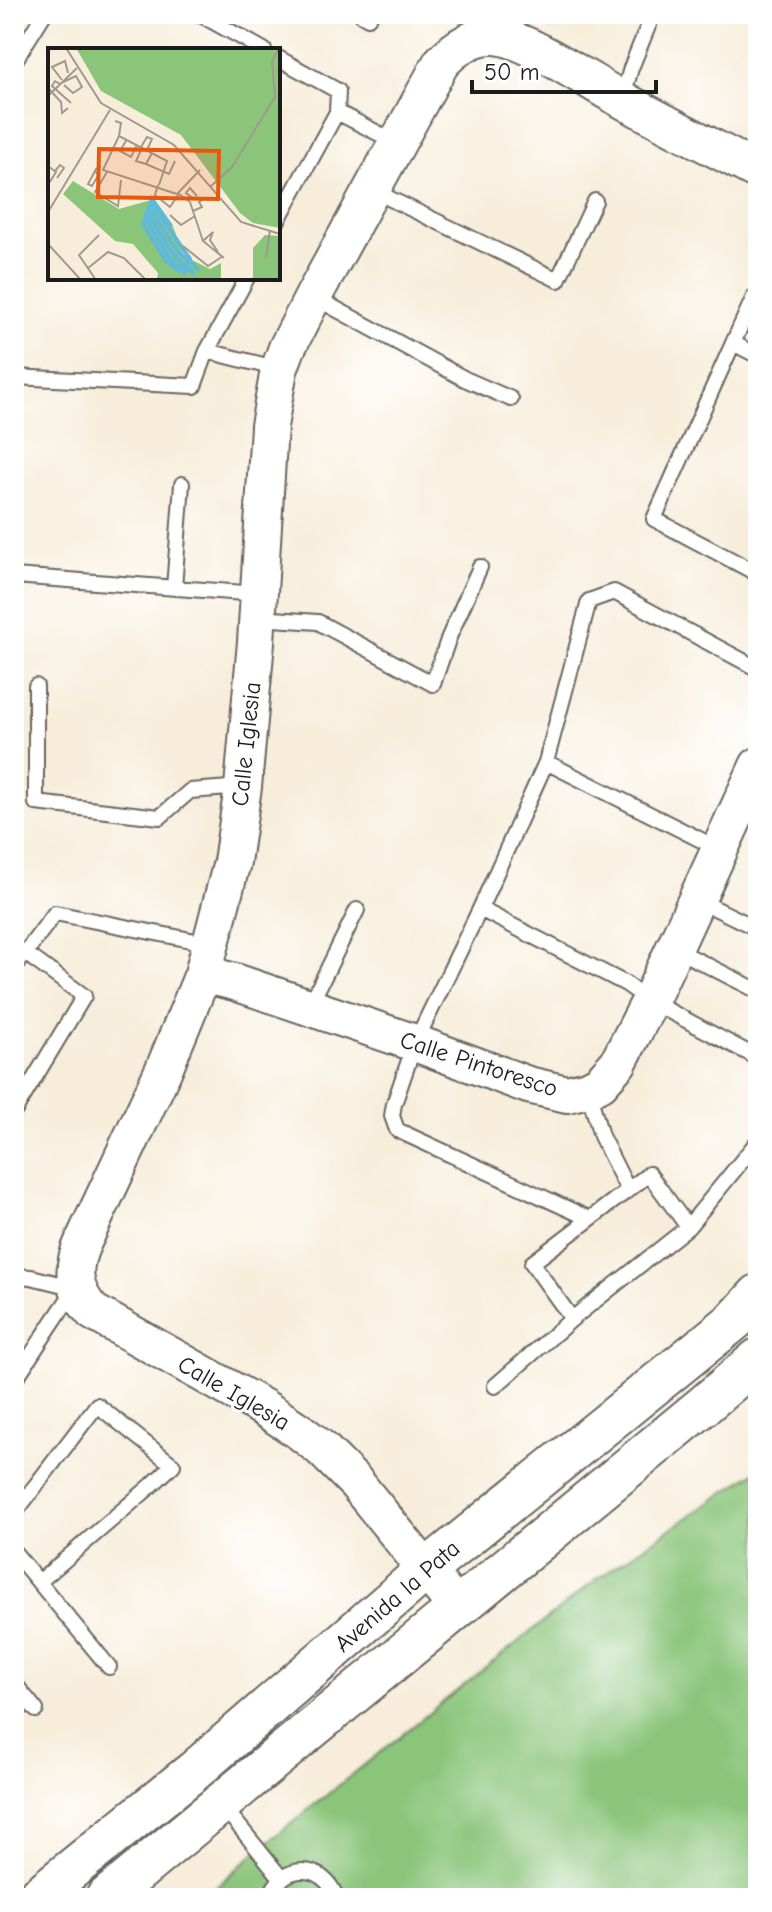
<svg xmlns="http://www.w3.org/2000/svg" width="772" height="1912" viewBox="0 0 772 1912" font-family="'Comic Neue',sans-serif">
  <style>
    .green { fill: #8ac57a; stroke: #53704b; stroke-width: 2 }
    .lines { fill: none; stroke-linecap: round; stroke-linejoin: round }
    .service-casing { stroke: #69655e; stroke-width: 18 }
    .tertiary-casing { stroke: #69655e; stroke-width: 40 }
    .secondary-casing { stroke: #69655e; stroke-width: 44 }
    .service { stroke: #fff; stroke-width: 14 }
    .tertiary { stroke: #fff; stroke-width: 36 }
    .secondary { stroke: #fff; stroke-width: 40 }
    .labels { text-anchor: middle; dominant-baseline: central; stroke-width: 6; stroke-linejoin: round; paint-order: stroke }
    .street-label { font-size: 24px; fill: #1c1c1c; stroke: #fff }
    .inset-river { fill: none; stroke: #5eb9dc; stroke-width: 4 }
    .inset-road { fill: none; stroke: #9f998e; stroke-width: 2 }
    .view { fill: #e8590c; fill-opacity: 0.15; stroke: #e8590c; stroke-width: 4 }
    .inset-edge { fill: none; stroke: #1c1c1c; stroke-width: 4 }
  </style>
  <rect width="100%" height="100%" fill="#fff"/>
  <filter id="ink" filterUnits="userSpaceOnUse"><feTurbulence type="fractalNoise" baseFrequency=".0125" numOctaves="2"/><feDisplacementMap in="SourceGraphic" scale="16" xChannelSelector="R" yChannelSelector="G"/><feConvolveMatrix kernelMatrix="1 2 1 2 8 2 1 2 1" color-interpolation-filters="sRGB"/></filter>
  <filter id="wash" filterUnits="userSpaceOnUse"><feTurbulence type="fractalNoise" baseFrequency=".006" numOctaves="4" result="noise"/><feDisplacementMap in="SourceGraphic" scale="32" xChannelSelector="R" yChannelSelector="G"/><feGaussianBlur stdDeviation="1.8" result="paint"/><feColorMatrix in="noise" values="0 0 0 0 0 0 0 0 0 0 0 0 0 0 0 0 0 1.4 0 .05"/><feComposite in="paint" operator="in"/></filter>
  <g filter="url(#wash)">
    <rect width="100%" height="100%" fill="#f7edda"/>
    <path class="green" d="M758,1470V1898H203L268,1842L598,1578Z"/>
  </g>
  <g filter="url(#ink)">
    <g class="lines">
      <g class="service-casing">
        <path id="service" d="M199,14L264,50
          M361,14L368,18L371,14
          M471,14L480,38
          M278,58L338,91L337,112L397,143
          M14,62L44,14
          M622,100L631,68L653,14
          M372,190L558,280L595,201
          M278,220L337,112
          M314,297L465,379L511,399
          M733,343L754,297
          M207,351L247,278
          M758,356L733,343L654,519L758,574
          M14,377L194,386L207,351L279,369
          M14,576L258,594
          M174,588L182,484
          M258,618L318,622L433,684L449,637L480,567
          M36,686V803L160,817L190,791L243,787
          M546,762L480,909L415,1043L394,1104L392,1116L397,1130L590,1219
          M719,849L546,762L589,601L614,592L758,669
          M698,900L758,929
          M480,909L626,984L650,1001L758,1058
          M675,949L758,991
          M14,968L55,913L211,944
          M309,1007L357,910
          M588,1090L601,1136L628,1190L649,1174L688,1227L572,1319L532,1263L628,1190
          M14,1112L84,996L25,953
          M688,1227L758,1141
          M14,1276L31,1277L76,1288C54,1319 35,1350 14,1381
          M495,1386L572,1319
          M14,1514L97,1405L173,1465L152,1485L39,1582
          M14,1552L109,1667
          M14,1683L36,1710
          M222,1805L282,1879
          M270,1898C280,1862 325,1862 336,1898"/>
      </g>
      <g class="tertiary-casing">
        <path id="tertiary" d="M203,974L235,982L415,1043L528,1085L567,1094L588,1089L600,1083L618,1063L650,1001L758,766
          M457,1608L356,1483L322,1449L299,1431L264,1408L93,1312C72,1290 71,1268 83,1242L164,1069L203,974L232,862L243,787L256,642L269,426L279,370L287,348L313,297L441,63C455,48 474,35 495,36C526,38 592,83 621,99C666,124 712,147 758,171"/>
      </g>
      <g class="secondary-casing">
        <path id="secondary" d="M36,1898L194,1771L427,1569L735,1320L758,1295
          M106,1898L703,1406L758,1359"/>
      </g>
      <use href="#service" class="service"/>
      <use href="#tertiary" class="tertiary"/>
      <use href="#secondary" class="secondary"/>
    </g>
  </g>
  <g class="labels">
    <g class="street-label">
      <text transform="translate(246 744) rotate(-84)">Calle Iglesia</text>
      <text transform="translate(479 1064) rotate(18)">Calle Pintoresco</text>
      <text transform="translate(234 1393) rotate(30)">Calle Iglesia</text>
      <text transform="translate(397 1596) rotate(-41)">Avenida la Pata</text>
    </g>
  </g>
  <g transform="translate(48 48)">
    <rect width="232" height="232" fill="#f7edda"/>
    <path d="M28,0H232V180L205,175L192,165L133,87L53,43ZM25,133L71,161L103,152L124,176L136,208L162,221L173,215V232H109L110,225L85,196L67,193L15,146Z" fill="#8ac57a"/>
    <path d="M217,187L232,188V232H205V200Z" fill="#8ac57a"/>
    <path class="inset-river" d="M104,156L142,211L135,227M102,161L129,203L151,222M100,166L124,205L146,226M98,171L122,211L139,224M123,178L104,151L95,176L118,213L132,224"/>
    <path class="inset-road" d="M18,0L53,55L126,97L193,174L232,186M14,32L4,19L17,13L20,25M13,35L28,28L34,39L25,45L16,37M12,36L7,33L4,38L23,55M0,40L13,54L14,65L20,60M0,48L29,20M67,73L73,75L71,88L55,122L129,146L152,122M71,88L119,113L111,137M79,91L72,103L83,109L89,97M93,99L99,89L104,91L99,102M94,100L88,113L98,116L104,105M98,116L121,126L127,113M0,118L8,124L0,137M7,123L12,117L16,120L9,130M47,124L51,126L44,138L40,136L48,121L53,119M59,124L47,144L70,158L73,132M110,137L107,147L122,159L131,146L142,154L155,193L176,210M162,139L184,119L227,49L224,13L231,0M146,151L138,145L142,140L149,148M145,163L154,159L151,154L158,149M0,164L62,62M122,167L133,177L147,168M155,193L165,184L162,192L170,204M0,196L33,232M135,198L160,218L175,208M218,210L222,182M40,220L60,204L76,210L98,232M48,232L31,207L51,187"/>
    <path class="view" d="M51,101L171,103L170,151L50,149Z"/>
    <rect width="232" height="232" class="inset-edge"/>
  </g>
  <rect width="772" height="1912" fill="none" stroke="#fff" stroke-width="48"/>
  <path d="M472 80v12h184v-12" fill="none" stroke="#1c1c1c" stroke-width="4"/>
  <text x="484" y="80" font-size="24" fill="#1c1c1c" stroke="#ffffff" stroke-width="6" paint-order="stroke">50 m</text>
</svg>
